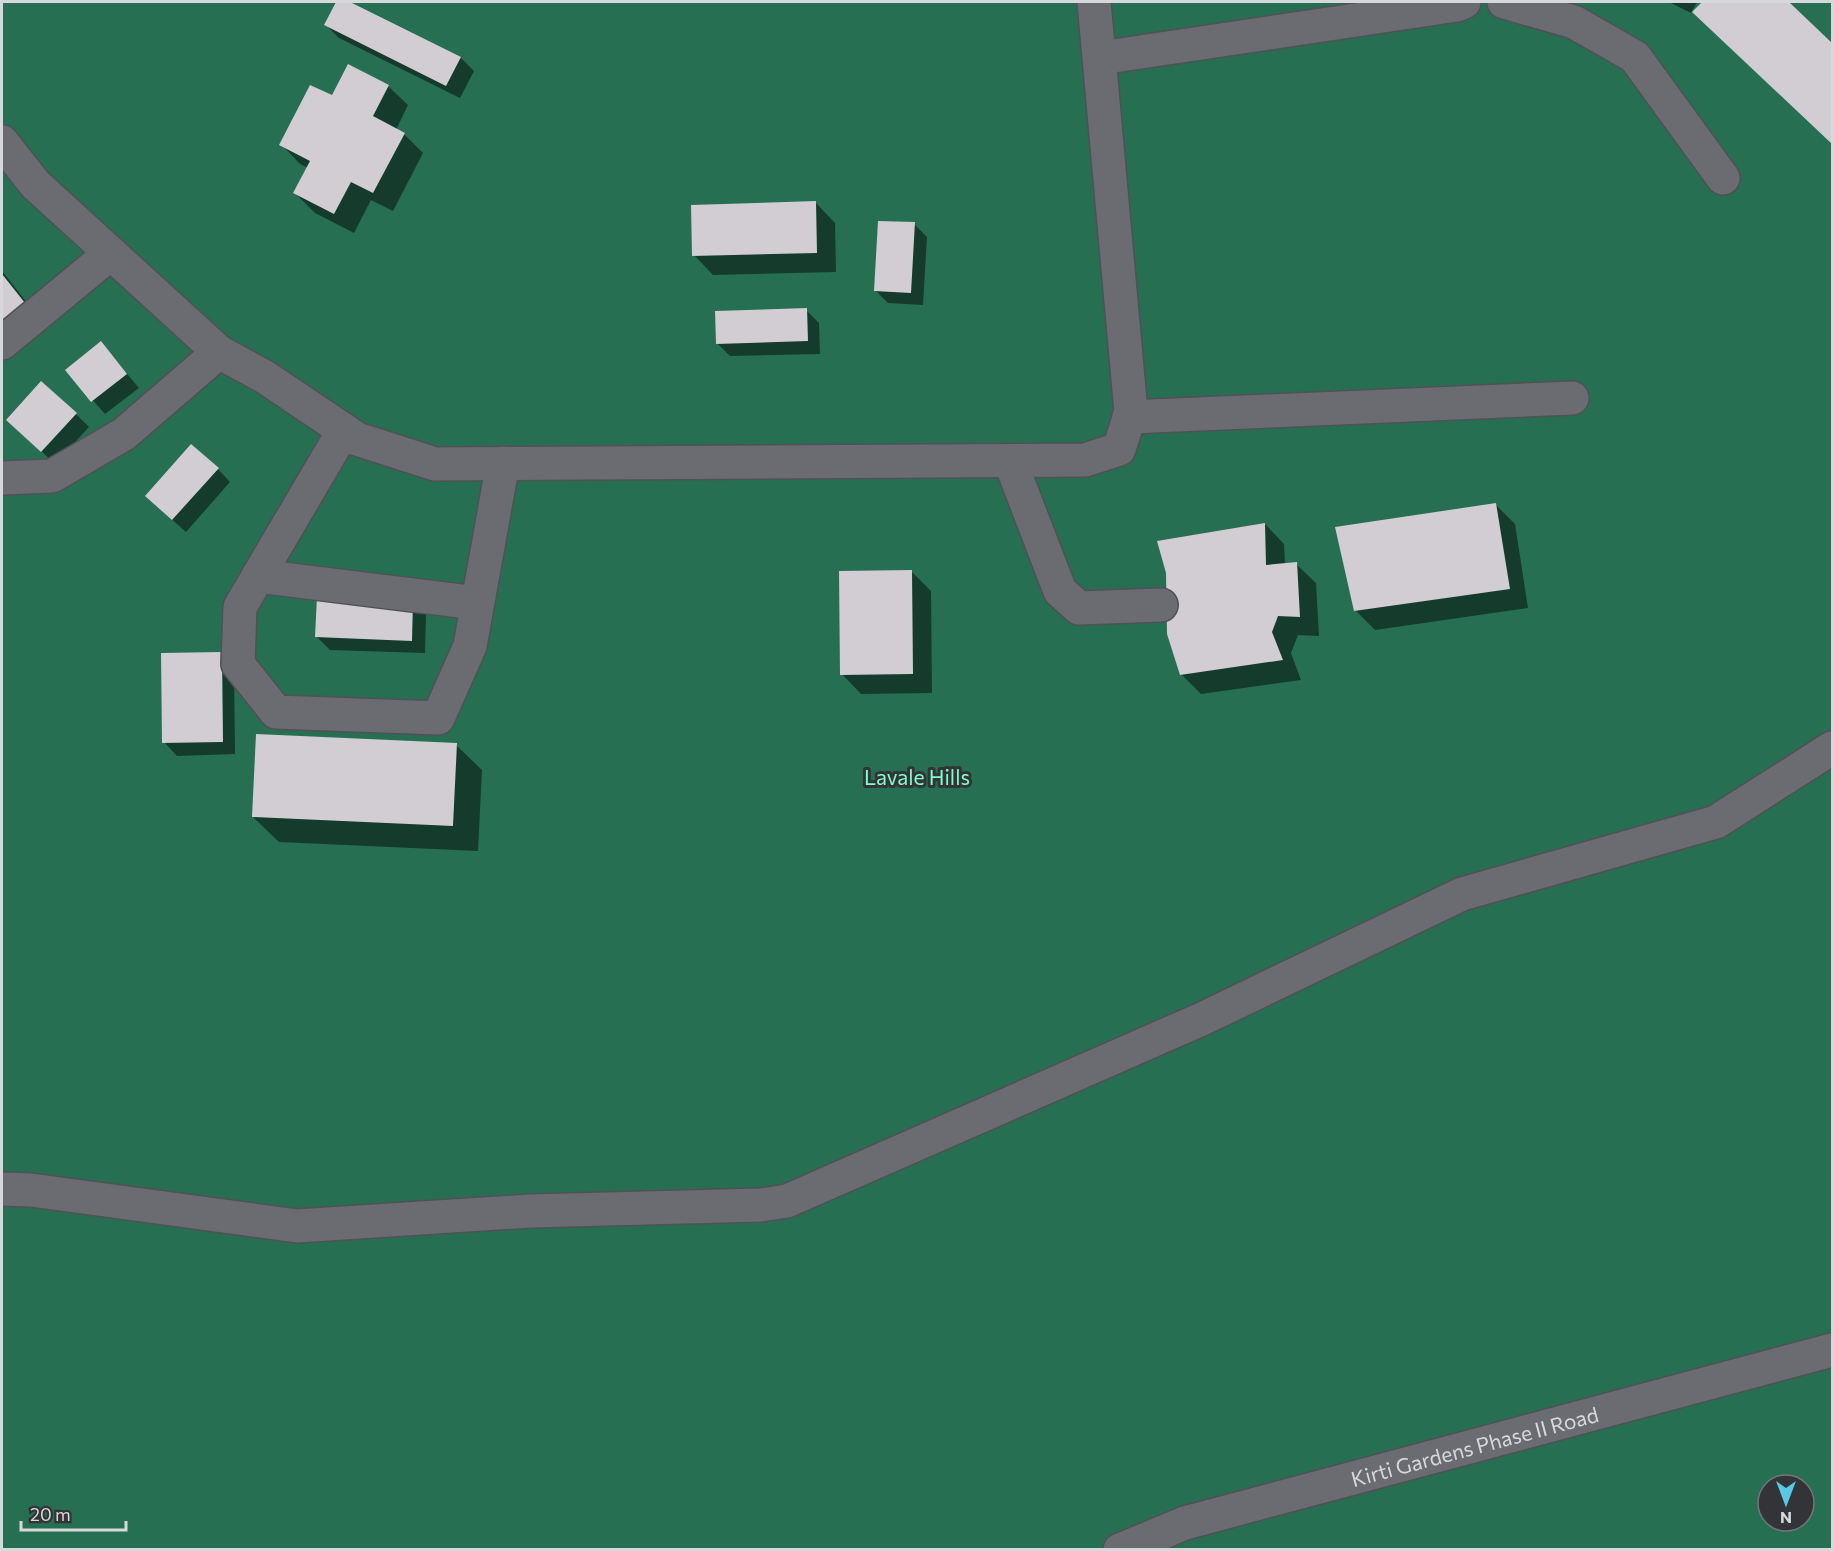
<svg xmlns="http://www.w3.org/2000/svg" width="1834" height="1551" viewBox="0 0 1834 1551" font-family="Commissioner,sans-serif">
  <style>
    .forest { fill: #276f53; fill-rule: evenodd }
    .shadow { fill: #0007 }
    .building { fill: #d1cdd2 }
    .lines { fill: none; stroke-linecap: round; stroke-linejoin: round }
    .minor-casing { stroke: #4f5154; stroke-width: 36 }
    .minor { stroke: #6a6c71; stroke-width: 33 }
    .labels { text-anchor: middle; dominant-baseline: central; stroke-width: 6; stroke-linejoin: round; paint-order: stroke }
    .park-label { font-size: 21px; fill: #7efec8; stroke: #323438 }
    .street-label { font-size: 21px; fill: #d7d8db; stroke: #323438 }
  </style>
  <rect width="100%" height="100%" fill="#323438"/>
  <path class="forest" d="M2,2H1832V1549L2,1550ZM1768,1485H1804V1521H1768Z"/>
  <path class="shadow" d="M338,2H347L461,58L474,71L460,98L339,38L326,25Z
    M1669,2H1697L1691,13Z
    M1704,2H1787L1832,45V143L1694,12Z
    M388,86L408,105L396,130L404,134L423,153L393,211L371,200L354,233L315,213L295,193L308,168L300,164L281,144L332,97Z
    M816,203L835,223L836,272L713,275L694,255Z
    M914,224L927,237L923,305L888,303L875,290Z
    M2,271L43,323L2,356Z
    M806,310L819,323L820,354L730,356L717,343Z
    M101,343L139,388L105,414L67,371Z
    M76,414L89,427L55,464L21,432Z
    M218,469L230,482L186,532L160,509Z
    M1495,504L1515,524L1528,608L1375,630L1355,610Z
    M1265,524L1284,544L1285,565L1296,564L1316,583L1319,636L1298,635L1291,653L1301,680L1201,694L1181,674Z
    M912,572L931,591L932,693L861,694L842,674Z
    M413,601L426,614L425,653L330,650L317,637Z
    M163,655L234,667L235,754L177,756L164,742Z
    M456,745L482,770L478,851L279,842L253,817Z"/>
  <path class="building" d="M336,2H350L461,57L446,86L324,25Z
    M1702,2H1789L1832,43V144L1692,12Z
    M348,64L389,85L373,116L405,133L373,193L351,182L334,214L293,193L310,161L279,145L310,85L332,95Z
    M816,201L817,253L692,256L691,205Z
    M878,221L915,222L911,293L874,291Z
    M2,274L25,303L2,321Z
    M807,308L808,341L716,344L715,311Z
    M101,341L127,374L91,402L65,370Z
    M41,381L77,413L41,452L6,420Z
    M191,444L219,468L172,520L145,496Z
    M1496,503L1510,589L1354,611L1335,527Z
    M1265,523L1266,565L1297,562L1300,617L1278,616L1272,632L1283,660L1180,675L1167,634L1166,573L1157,541Z
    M912,570L913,674L840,675L839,571Z
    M317,596L413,600L412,641L315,637Z
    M222,652L223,742L162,743L161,653Z
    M256,734L457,743L453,826L252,817Z"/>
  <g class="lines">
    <g class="minor-casing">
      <g id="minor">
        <path d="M1504,2L1574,22L1635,57L1723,178"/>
        <path d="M1100,58L1457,5L1464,2"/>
        <path d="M2,142L35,184L219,352L265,377L357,439L435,464L1085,460L1119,449L1131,412L1094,2"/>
        <path d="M2,343L111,253"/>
        <path d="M1129,417L1572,398"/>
        <path d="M344,430L240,607L238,664L276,712L438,718L470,646L503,463"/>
        <path d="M1010,461L1060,591L1079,608L1161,605"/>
        <path d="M2,478L52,476L124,434L219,352"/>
        <path d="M258,576L477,603"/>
        <path d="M2,1189L31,1190L297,1226L530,1211L761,1205L787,1201L1202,1019L1462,894L1716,822L1832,748"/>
        <path id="s1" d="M1120,1550L1185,1523L1832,1350"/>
      </g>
    </g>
    <use href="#minor" class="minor"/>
  </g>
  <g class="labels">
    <g class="park-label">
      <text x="917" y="776">Lavale Hills</text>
    </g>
    <g class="street-label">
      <text stroke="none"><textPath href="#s1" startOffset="370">Kirti Gardens Phase II Road</textPath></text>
    </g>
  </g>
  <rect width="1834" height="1551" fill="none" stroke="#d7d8db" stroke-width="6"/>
  <g transform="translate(1786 1503) rotate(180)"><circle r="28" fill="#323438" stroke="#747679" stroke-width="1.5"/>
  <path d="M0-4.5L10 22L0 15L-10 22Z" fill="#59c8e4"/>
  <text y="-9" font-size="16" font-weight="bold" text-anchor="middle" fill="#d7d8db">N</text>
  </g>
  <path d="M21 1521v9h105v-9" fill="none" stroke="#d7d8db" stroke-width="3"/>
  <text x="30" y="1521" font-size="18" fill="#d7d8db" stroke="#323438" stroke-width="4.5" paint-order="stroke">20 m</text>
</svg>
